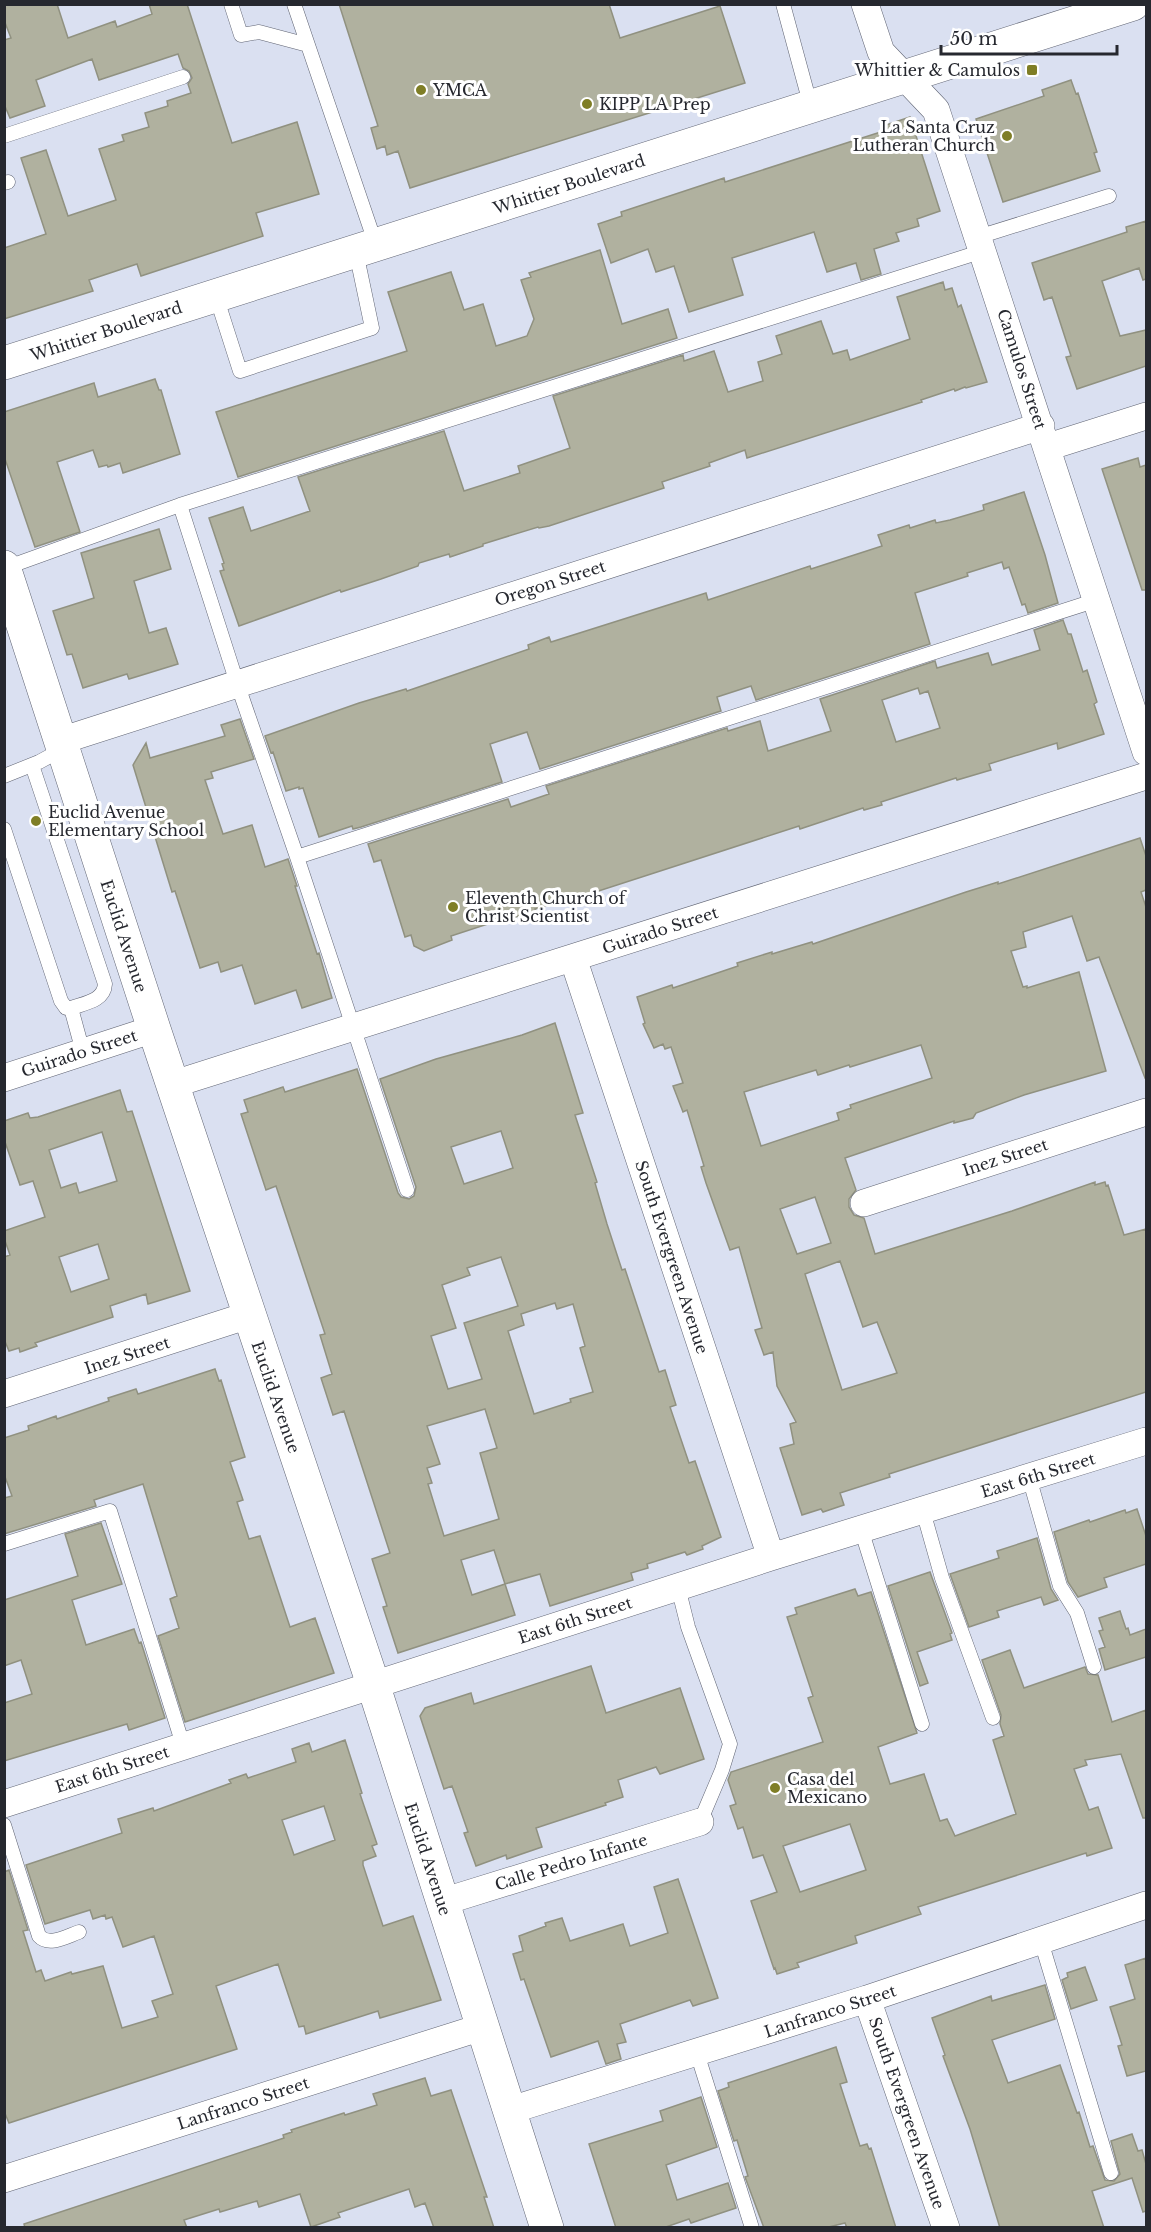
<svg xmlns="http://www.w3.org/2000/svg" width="1151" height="2232" viewBox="0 0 1151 2232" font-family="'Libre Baskerville',serif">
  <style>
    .building { fill: #b0b19f; stroke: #909180; stroke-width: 1.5; fill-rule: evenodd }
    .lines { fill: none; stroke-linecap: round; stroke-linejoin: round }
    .lane-casing { stroke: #616574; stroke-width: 15 }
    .street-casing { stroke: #616574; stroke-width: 28 }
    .secondary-casing { stroke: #616574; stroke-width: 34 }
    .primary-casing { stroke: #616574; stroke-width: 34 }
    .lane { stroke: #fff; stroke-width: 14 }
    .street { stroke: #fff; stroke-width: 27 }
    .secondary { stroke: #fff; stroke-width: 33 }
    .primary { stroke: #fff; stroke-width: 33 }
    .poi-dot { fill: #7f7e26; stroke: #fff; stroke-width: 2 }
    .labels { text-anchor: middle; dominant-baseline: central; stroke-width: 6; stroke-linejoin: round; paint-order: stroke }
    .poi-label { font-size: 16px; fill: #26282f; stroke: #fff; text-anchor: start }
    .street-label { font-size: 16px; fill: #26282f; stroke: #fff }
  </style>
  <rect width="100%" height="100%" fill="#dae0f1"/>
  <path class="building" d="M4,4H57L68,38L115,21L117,27L152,14L149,4H187L232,143L297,122L319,194L256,213L263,236L141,276L137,264L89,280L93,291L4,319V248L46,234L21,158L46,150L68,216L116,200L99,149L124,141L122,135L149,127L145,113L168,106L167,101L191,93L188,84L192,78L189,71L183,68L178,54L99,80L92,59L36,80L45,106L10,118L4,104V40L11,38L4,20Z
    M339,4H609L620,38L720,6L745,83L410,188L398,151L387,155L385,146L377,149L371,128L378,126Z
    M1071,80L1076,94L1078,93L1097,152L1094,153L1100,171L1003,202L976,119L1044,96L1042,90Z
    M910,117L940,211L917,219L919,226L896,233L899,241L874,249L881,274L861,280L856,263L827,272L814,232L732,258L743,295L689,312L674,266L656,272L648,249L611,263L598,224L622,216L621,212L724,178L725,182L865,137L887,130L886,125Z
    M1146,221V279L1143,280L1139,268L1102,281L1120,336L1146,330V366L1077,389L1066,357L1071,356L1052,297L1044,300L1032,263L1127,232L1126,227Z
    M600,250L622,324L668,309L677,338L238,477L216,412L407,351L388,292L451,272L464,310L483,304L496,346L527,336L534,319L521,280L531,277L529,273Z
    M943,282L945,290L952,288L958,307L961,305L987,382L966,388L965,387L955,391L954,389L921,400L922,402L747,458L745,450L709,463L710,466L662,482L664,488L549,526L539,528L538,527L483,544V546L450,557L449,554L419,563L418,566L381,579L341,592L340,590L239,626L220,571L224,570L222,564L224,563L209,518L243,507L251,531L310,511L298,477L444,431L464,491L520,473L518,466L570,448L553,396L683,355L684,361L714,351L728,392L763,381L758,362L782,354L776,336L821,321L833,354L847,350L850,360L910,339L897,297Z
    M155,379L159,390H161L180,454L123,473L120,463L108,467L107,465L99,467L93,450L57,462L80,532L35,547L4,456V412L94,383L98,397Z
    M1138,458L1140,467L1146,465V590H1142L1102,469Z
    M1024,492L1045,555L1058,603L1028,613L1025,604L1022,605L1009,567L1004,569L1002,562L967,573L968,576L915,593L930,644L756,700L751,686L717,697L721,711L540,769L527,732L490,744L502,782L361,827L353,829L352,826L319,837L303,788L299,789V787L286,791L273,752L271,753L265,736L359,703L406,689L407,691L477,667L529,649L528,645L549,637L551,642L706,593L708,600L810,566L811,569L882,546L878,535L909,525L910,528L935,520L936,523L950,520L984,510L983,505Z
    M159,529L171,569L134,581L149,633L166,628L178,664L129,679L127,674L83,688L72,654L67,655L53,611L94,598L81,553Z
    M1063,620L1068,634H1071L1083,672L1087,670L1097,702L1094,704L1104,734L1058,749L1057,743L989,764L991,770L957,780L956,778L881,802L882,805L864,810L863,808L800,829L799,826L577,898V896L535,909L536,911L509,919V917L451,936L452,940L424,951L414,946L411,935L405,937L381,860L374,862L368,844L508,799L511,807L549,794L546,786L727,728L728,731L760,721L768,751L831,731L820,699L935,661L937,668L988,653L992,665L1040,650L1034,630ZM918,688L920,694L928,691L940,728L896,742L882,700Z
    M240,719L254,759L211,772L213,778L205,780L223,834L252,825L265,867L288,859L297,886H295L317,954L319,953L332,998L302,1008L296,990L255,1004L242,965L221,972L218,962L200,968L175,891L172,892L133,765L146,743L150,758L225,736L221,725Z
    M1140,838L1146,856V890L1141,892L1146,907V1077L1145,1078L1099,957L1087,961L1072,916L1023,932L1026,947L1011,951L1023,987L1027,986V988L1079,972L1106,1071L1024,1095L976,1113L973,1118L954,1123V1121L845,1158L856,1190L849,1199V1207L854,1215L864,1218L875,1254L1012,1211L1095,1182V1185L1105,1182L1106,1186L1108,1185L1124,1235L1146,1229V1392L889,1474L890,1477L840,1493L844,1505L823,1512L821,1509L802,1515L780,1448L794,1444L790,1424L796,1422L777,1386L773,1352L764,1355L755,1330L762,1328L739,1247L730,1250L706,1183L701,1167L704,1166L687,1110L683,1112L673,1086L683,1083L671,1047L665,1049L663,1044L654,1048L643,1024L645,1023L637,997L672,985L673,988L738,966L737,963L772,952V954L812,942L813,944L966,892L998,882V884ZM921,1045L932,1078L850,1105L851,1108L837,1113L839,1120L761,1146L744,1092L816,1070L818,1075L849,1065L850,1067ZM815,1197L831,1243L797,1254L780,1209ZM840,1261L863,1327L877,1322L897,1373L842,1390L805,1274Z
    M555,1023L583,1113L575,1115L597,1182L595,1183L607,1224L622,1270L625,1269L659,1372L665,1370L676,1405L670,1407L689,1463L695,1461L721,1537L702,1546L703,1549L687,1555L685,1552L647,1564L648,1568L631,1573L633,1580L550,1606L540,1574L505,1584L494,1550L461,1560L472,1595L505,1584L515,1615L398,1653L383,1607L387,1606L372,1559L390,1553L344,1411L333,1415L321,1378L332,1374L320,1335L325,1334L276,1186L266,1190L241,1114L248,1112L244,1100L283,1087L285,1092L357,1069L398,1193L401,1197L409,1199L414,1196L416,1187L380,1079L436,1059L522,1035ZM501,1131L513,1168L464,1184L451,1147ZM501,1257L518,1306L464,1323L482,1379L448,1389L431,1336L456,1328L442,1285L470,1275L467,1268ZM555,1303L557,1309L573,1304L585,1346L580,1348L593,1392L570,1399L571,1402L534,1414L508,1331L524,1325L521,1314ZM485,1409L497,1448L480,1453L499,1519L444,1536L428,1484L432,1483L427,1468L440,1464L427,1426Z
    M120,1090L127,1112L132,1111L190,1291L148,1304L146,1294L110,1306L113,1317L35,1343L37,1346L20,1352L19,1348L9,1351L4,1339V1257L10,1255L4,1238V1231L45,1217L33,1181L20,1185L4,1139V1121L28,1113L30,1118L38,1117ZM102,1132L117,1181L79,1193L76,1183L61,1188L49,1150ZM98,1244L109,1279L71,1292L59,1257Z
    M215,1369L219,1381L221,1380L245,1457L230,1462L243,1500L237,1502L249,1539L260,1536L290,1627L315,1618L334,1673L185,1722L158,1636L179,1628L170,1599L177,1596L143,1484L94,1500L96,1506L4,1534V1498L12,1496L4,1474V1438L29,1430L28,1426L56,1416L57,1419L109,1401L108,1398L136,1389L138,1394Z
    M1137,1509L1146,1536V1564L1104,1578L1107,1587L1078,1597L1068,1582L1054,1532L1089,1520L1090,1522L1125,1510L1126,1513Z
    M101,1523L122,1584L72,1600L86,1645L134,1629L139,1643L141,1642L165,1718L129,1730L127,1724L4,1761V1703L32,1694L21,1660L4,1666V1600L78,1576L65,1534Z
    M1037,1538L1051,1589L1058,1600L1044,1605L1041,1597L997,1611L999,1617L969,1627L950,1574L999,1558L997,1551Z
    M930,1572L952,1633L950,1634L952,1640L917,1652L928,1683L920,1686L888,1586Z
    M855,1589L858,1596L871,1592L917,1733L878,1747L890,1784L924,1774L940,1821L947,1819L955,1836L1016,1814L993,1740L1004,1736L1000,1724L1001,1715L982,1660L1010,1650L1024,1688L1085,1667L1088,1674L1098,1675L1112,1722L1146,1710V1818H1143L1121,1754L1085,1760L1087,1765L1074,1769L1089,1810L1098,1807L1112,1848L1087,1856L1086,1853L918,1907L921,1914L855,1936L857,1943L797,1963L799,1967L777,1974L775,1968L774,1969L751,1901L777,1892L763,1855L753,1858L743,1827L738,1829L730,1806L736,1804L728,1780L731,1772L823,1742L808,1698L813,1696L787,1617L797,1614L795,1608ZM850,1824L866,1870L800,1892L783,1846Z
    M1120,1611L1126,1629L1128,1628L1130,1635L1146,1629V1657L1105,1670L1099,1649L1105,1647L1099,1631L1103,1630L1099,1618Z
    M591,1666L606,1713L680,1688L704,1759L660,1774L656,1767L618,1780L623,1797L605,1803L606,1805L536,1828L542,1847L507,1859L506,1855L476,1866L464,1833L468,1832L452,1786L444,1789L420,1716L425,1708L471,1693L474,1704Z
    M345,1740L362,1793L360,1794L377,1844L372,1846L376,1856L363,1861V1865L383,1926L413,1916L441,2000L380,2018L378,2011L306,2034L304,2026L299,2027L278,1964L216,1986L237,2049L9,2123L4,2111V1872L9,1870L28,1930L23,1931L36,1972L41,1970L45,1981L71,1972L72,1974L103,1966L122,2028L158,2017L152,2001L173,1994L154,1936L123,1947L112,1917L106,1919L105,1915L93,1919L90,1910L45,1924L26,1865L122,1833L118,1819L153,1808L154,1811L231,1783L229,1780L246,1774L248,1778L296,1762L292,1749L309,1743L312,1752ZM324,1806L335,1840L294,1855L282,1820Z
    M678,1879L718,1998L693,2006L690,2000L620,2024L626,2042L617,2044L621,2059L606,2064L598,2041L551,2057L524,1979L521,1980L513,1954L523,1951L519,1936L546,1926L545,1923L562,1918L570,1941L623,1924L630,1946L668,1933L654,1887Z
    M1146,1958V2071L1127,2076L1118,2046L1122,2045L1110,2007L1135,1999L1125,1965Z
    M1085,1967L1097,2000L1071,2009L1062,1980L1068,1977L1067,1973Z
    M1045,1985L1055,2019L992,2040L1008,2083L1060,2065L1077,2113L1079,2112L1090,2147L1093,2146L1105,2180L1114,2181L1120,2174L1111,2141L1132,2134L1138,2151L1142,2150L1146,2164V2211L1143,2212L1132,2178L1092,2191L1104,2228H1000L970,2129L943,2056L945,2055L932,2018L991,1996L992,2001Z
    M836,2047L847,2082L840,2084L860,2146L867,2144L869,2149L871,2148L896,2228H847L845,2223L825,2228H764L745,2177L748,2176L737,2140L734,2141L718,2091L729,2087L728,2083Z
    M425,2078L431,2096L451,2090L487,2197H484L494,2228H434L425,2203L415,2207L409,2189L338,2213L340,2217L311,2227L300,2194L259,2207L257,2201L220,2212L219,2209L184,2220L187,2228H25L24,2224L284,2138L283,2135L292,2132L291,2130L344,2113L345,2115L377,2105L373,2094Z
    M701,2097L717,2147L666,2165L677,2200L728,2183L736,2208L691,2223L689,2219L663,2228H616L589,2144L663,2121L660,2111Z"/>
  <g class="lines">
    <g class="lane-casing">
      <path id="lane" d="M231,4L241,35L259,32L308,45
        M294,4L376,245
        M783,4L811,107
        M4,136L183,77
        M4,183L8,182
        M978,237L1109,196
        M216,296L240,371L372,328L356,252
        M180,505L237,683L297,857L407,1190
        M5,568L180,505L983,251
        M4,776L39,762L63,749
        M4,829L61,1001L66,1008H71C85,1003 104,1001 105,984L32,765
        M297,857L1097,600
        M71,1008L83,1052
        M1029,1477L1060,1586L1077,1613L1094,1667
        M923,1511L942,1578L993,1718
        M861,1529L922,1724
        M4,1544L110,1511L183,1745
        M678,1587L688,1627L730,1744L722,1770L700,1822
        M4,1825L39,1936C49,1947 67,1936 79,1932
        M1041,1941L1111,2173
        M697,2053L752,2228"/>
    </g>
    <g class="street-casing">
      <path id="street" d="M865,4L881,52L936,110L1146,752
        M1048,447L1146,416
        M60,741L1041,426
        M573,958L771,1557
        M4,1078L154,1029
        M174,1084L1146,776
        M864,1203L1146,1112
        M4,1394L249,1315
        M4,1804L771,1557L1146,1441
        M442,1902L700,1822
        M867,1999L946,2228
        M511,2110L867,1999L1146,1905
        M4,2179L482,2027"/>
    </g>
    <g class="secondary-casing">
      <path id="secondary" d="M4,567L154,1029L373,1684L547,2228"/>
    </g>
    <g class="primary-casing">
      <path id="primary" d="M4,363L1133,4"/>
    </g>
    <use href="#lane" class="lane"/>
    <use href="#street" class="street"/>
    <use href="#secondary" class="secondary"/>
    <use href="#primary" class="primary"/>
  </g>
  <g class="poi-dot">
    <rect x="1026" y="64" width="12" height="12" rx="3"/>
    <circle cx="421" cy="90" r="6"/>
    <circle cx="587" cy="104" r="6"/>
    <circle cx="1007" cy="136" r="6"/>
    <circle cx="36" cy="821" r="6"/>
    <circle cx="453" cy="907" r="6"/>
    <circle cx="775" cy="1788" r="6"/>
  </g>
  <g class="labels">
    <g class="poi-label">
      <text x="1020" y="70" text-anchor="end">Whittier &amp; Camulos</text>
      <text x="433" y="90">YMCA</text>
      <text x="599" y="104">KIPP LA Prep</text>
      <text x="995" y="127" text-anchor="end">La Santa Cruz<tspan x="995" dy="18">Lutheran Church</tspan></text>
      <text x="48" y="812">Euclid Avenue<tspan x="48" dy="18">Elementary School</tspan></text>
      <text x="465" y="898">Eleventh Church of<tspan x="465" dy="18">Christ Scientist</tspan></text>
      <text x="787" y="1779">Casa del<tspan x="787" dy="18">Mexicano</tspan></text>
    </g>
    <g class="street-label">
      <text transform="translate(569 184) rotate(-18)">Whittier Boulevard</text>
      <text transform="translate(106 331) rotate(-18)">Whittier Boulevard</text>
      <text transform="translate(1022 369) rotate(72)">Camulos Street</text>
      <text transform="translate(550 583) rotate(-18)">Oregon Street</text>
      <text transform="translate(660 930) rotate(-18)">Guirado Street</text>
      <text transform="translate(124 936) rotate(72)">Euclid Avenue</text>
      <text transform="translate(79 1053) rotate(-18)">Guirado Street</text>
      <text transform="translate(1005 1157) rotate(-18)">Inez Street</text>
      <text transform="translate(672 1257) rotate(72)">South Evergreen Avenue</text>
      <text transform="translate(127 1355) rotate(-18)">Inez Street</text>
      <text transform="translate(276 1397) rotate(71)">Euclid Avenue</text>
      <text transform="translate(1038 1475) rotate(-17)">East 6th Street</text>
      <text transform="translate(575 1620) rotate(-18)">East 6th Street</text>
      <text transform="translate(112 1769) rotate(-18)">East 6th Street</text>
      <text transform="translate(428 1859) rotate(72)">Euclid Avenue</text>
      <text transform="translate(571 1862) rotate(-17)">Calle Pedro Infante</text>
      <text transform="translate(830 2011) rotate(-18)">Lanfranco Street</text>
      <text transform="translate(243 2103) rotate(-18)">Lanfranco Street</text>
      <text transform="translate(907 2113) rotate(71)">South Evergreen Avenue</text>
    </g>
  </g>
  <rect width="1151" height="2232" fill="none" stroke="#26282f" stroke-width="12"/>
  <path d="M941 45v9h176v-9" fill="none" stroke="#26282f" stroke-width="3"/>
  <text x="950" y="45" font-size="18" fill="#26282f" stroke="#ffffff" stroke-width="4.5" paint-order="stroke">50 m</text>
</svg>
